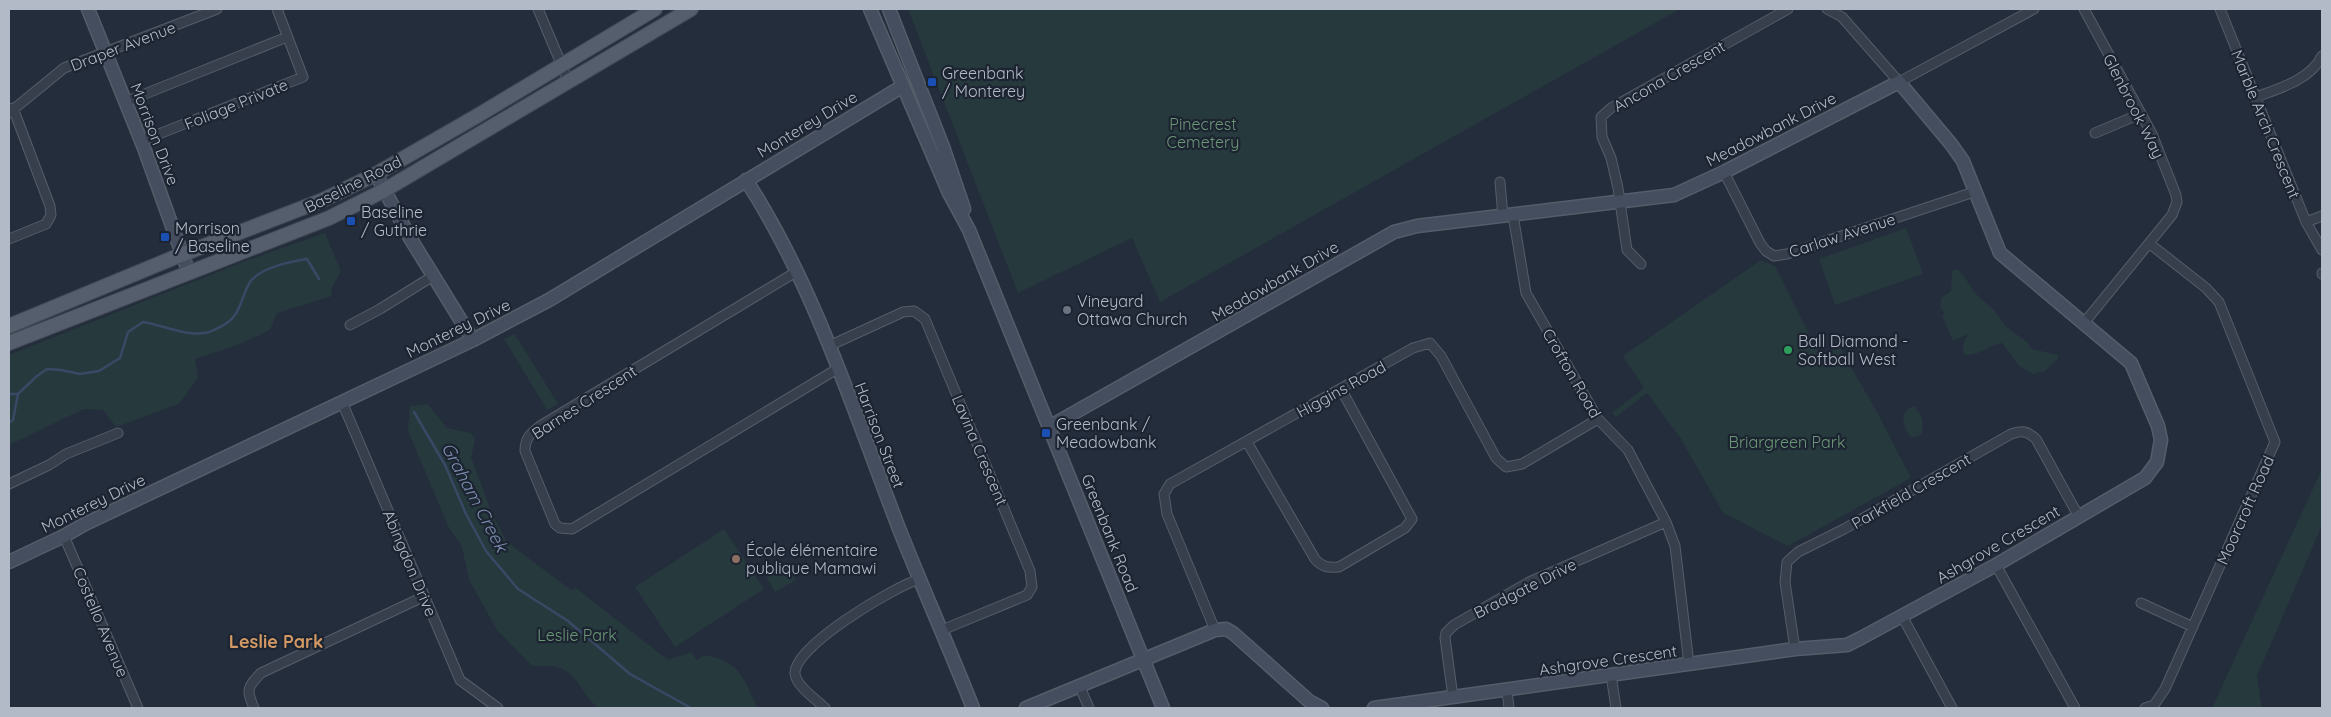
<svg xmlns="http://www.w3.org/2000/svg" width="2331" height="717" viewBox="0 0 2331 717" font-family="Quicksand,sans-serif">
  <style>
    .green { fill: #26393d }
    .lines { fill: none; stroke-linecap: round; stroke-linejoin: round }
    .stream { stroke: #394965; stroke-width: 2.5 }
    .street-casing { stroke: #555d6a; stroke-width: 11 }
    .secondary-casing { stroke: #555d6a; stroke-width: 15 }
    .primary-casing { stroke: #404855; stroke-width: 16 }
    .street { stroke: #373f4c; stroke-width: 9 }
    .secondary { stroke: #454e5f; stroke-width: 12 }
    .primary { stroke: #555e6c; stroke-width: 14 }
    .transit-dot { fill: #1a4fb4; stroke: #1d2431; stroke-width: 2 }
    .worship-dot { fill: #6b7280; stroke: #1d2431; stroke-width: 2 }
    .leisure-dot { fill: #2e9e5b; stroke: #1d2431; stroke-width: 2 }
    .education-dot { fill: #8d6e63; stroke: #1d2431; stroke-width: 2 }
    .labels { text-anchor: middle; dominant-baseline: central; stroke-width: 4.5; stroke-linejoin: round; paint-order: stroke }
    .street-label { font-size: 16px; fill: #b3bac7; stroke: #1d2431 }
    .poi-label { font-size: 16px; fill: #b3bac7; stroke: #1d2431; text-anchor: start }
    .park-label { font-size: 16px; fill: #6b9877; stroke: #1d2431 }
    .water-label { font-size: 18px; font-style: italic; fill: #7c8eaf; stroke: #1d2431 }
    .neighbourhood-label { font-size: 18px; font-weight: bold; fill: #d29964; stroke: #1d2431 }
  </style>
  <rect width="100%" height="100%" fill="#242d3c"/>
  <path class="green" d="M908,9H1680L1160,302L1132,238L1018,293Z
    M1906,228L1923,274L1835,305L1819,259Z
    M325,233L341,271L331,290L332,296L277,313L270,330L240,344L195,359L198,378L179,404L116,427L103,410L84,409L9,445V355L248,260Z
    M1761,260L1775,266L1820,356L1840,348L1877,412L1911,478L1788,546L1723,513L1681,439L1647,393L1616,417L1612,413L1644,388L1623,356Z
    M1956,269L1960,271L1977,295L1995,311L2005,326L2027,342L2032,349L2058,355V359L2045,371L2033,374L2019,366L2002,343C1989,345 1979,356 1965,355C1961,346 1963,342 1969,334L1953,341L1942,316L1945,314L1940,307L1941,298L1951,291L1952,271Z
    M515,334L558,404L547,410L504,339Z
    M428,404L447,428L471,433L475,440L471,457L493,516L507,542L571,590L576,588L668,660L691,652L697,660L704,655C743,663 741,676 758,708H599C583,698 579,675 560,668C553,665 540,667 532,666L497,630L469,580L462,547L448,526L408,431L410,406Z
    M1914,406C1922,414 1924,422 1922,434L1913,438C1902,430 1898,411 1914,406Z
    M2322,469V525L2257,676L2262,708H2212Z
    M724,529L764,589L675,647L635,587Z
    M788,565L796,580L775,592L766,576L773,572L771,569L778,566L780,570Z"/>
  <g class="lines">
    <path class="stream" d="M9,394H18
      M414,412L445,465L466,514L486,551L518,589L568,621L630,674L691,708
      M9,423L13,420L18,394L37,376L47,369L61,370L80,374L99,371L120,358L128,332L143,322C163,325 184,336 204,333C209,333 214,330 218,328C242,318 239,300 250,282C261,267 290,262 307,259L319,279"/>
    <g class="street-casing">
      <path id="street" d="M538,9L568,80
        M1827,9L1842,17L1899,82L2034,9
        M2220,9L2306,222L2322,250
        M2256,97C2280,88 2310,80 2322,56
        M125,102L287,37
        M9,113L64,68L217,9
        M2095,133L2140,114
        M141,141L303,77L277,9
        M1724,172L1760,243L1766,251L1774,256L1787,254L1974,192
        M1500,182L1503,216
        M1513,215L1526,293L1598,419L1628,450L1666,522L1675,546L1689,664
        M2306,222L2322,216
        M9,239L46,224L51,215L50,206L13,108
        M1641,264L1627,250L1618,188L1611,158L1602,137L1601,117L1611,108L1788,9
        M796,272L540,426C530,434 525,438 525,451L555,524L560,528L572,529L837,369
        M2322,273V274
        M2084,323L2172,215L2177,202L2176,195L2152,134L2084,9
        M350,325L380,309L433,276
        M829,346L903,312L914,311L925,319L1030,571L1032,587L1027,595L942,630
        M342,402L460,680L498,708
        M1247,442L1315,559C1322,567 1328,568 1339,567L1405,528L1412,519L1341,389
        M9,484L49,465L66,454L118,433
        M64,536L138,708
        M1996,565L2075,708
        M2141,603L2193,627
        M1902,616L1952,708
        M1215,630L1167,514L1164,494L1170,484L1413,348L1430,343L1441,356L1496,458L1506,467L1522,464L1598,419
        M1795,649L1785,582L1787,562L1798,552L1844,529L2011,434C2022,430 2027,431 2036,439L2079,517
        M1611,675L1616,708
        M1080,687L1089,708
        M1507,691L1509,708
        M1453,697L1445,638L1446,633L1454,625L1529,582L1666,522
        M254,708C246,689 247,688 261,673L425,596
        M825,708C816,699 797,687 795,674C792,647 895,586 920,579
        M2145,708L2154,705L2165,689L2275,442L2219,302L2206,288L2150,244"/>
    </g>
    <g class="secondary-casing">
      <path id="secondary" d="M88,9L144,148L189,273
        M870,9L949,193L969,230L1163,708
        M889,9L943,147L964,209
        M376,174L410,238L473,340
        M746,180C813,283 854,411 898,526C922,587 949,647 973,708
        M1049,427L1394,232L1417,226L1674,195L1724,172L1899,82L1951,144L1963,161L2000,253L2131,363L2158,426L2161,440L2157,462L2145,478L1996,565L1861,638L1847,645L1795,649L1374,708
        M9,562L64,536L85,524L473,340L549,300L903,86
        M1026,708L1215,630L1226,629L1233,633L1309,701L1322,708"/>
    </g>
    <g class="primary-casing">
      <path id="primary" d="M9,326L173,258L323,200L376,174L477,116L655,9
        M9,343L329,218L383,191L691,9"/>
    </g>
    <use href="#street" class="street"/>
    <use href="#secondary" class="secondary"/>
    <use href="#primary" class="primary"/>
  </g>
  <g class="transit-dot">
    <rect x="927" y="77" width="10" height="10" rx="2.5"/>
    <rect x="346" y="216" width="10" height="10" rx="2.5"/>
    <rect x="160" y="232" width="10" height="10" rx="2.5"/>
    <rect x="1041" y="428" width="10" height="10" rx="2.5"/>
  </g>
  <circle class="worship-dot" cx="1067" cy="310" r="5"/>
  <circle class="leisure-dot" cx="1788" cy="350" r="5"/>
  <circle class="education-dot" cx="736" cy="559" r="5"/>
  <g class="labels">
    <g class="street-label">
      <text transform="translate(123 46) rotate(-21)">Draper Avenue</text>
      <text transform="translate(1669 76) rotate(-30)">Ancona Crescent</text>
      <text transform="translate(236 104) rotate(-22)">Foliage Private</text>
      <text transform="translate(2134 106) rotate(63)">Glenbrook Way</text>
      <text transform="translate(807 124) rotate(-31)">Monterey Drive</text>
      <text transform="translate(2266 124) rotate(68)">Marble Arch Crescent</text>
      <text transform="translate(1771 129) rotate(-27)">Meadowbank Drive</text>
      <text transform="translate(155 134) rotate(69)">Morrison Drive</text>
      <text transform="translate(353 184) rotate(-27)">Baseline Road</text>
      <text transform="translate(1842 235) rotate(-18)">Carlaw Avenue</text>
      <text transform="translate(1275 281) rotate(-30)">Meadowbank Drive</text>
      <text transform="translate(458 328) rotate(-26)">Monterey Drive</text>
      <text transform="translate(1572 373) rotate(60)">Crofton Road</text>
      <text transform="translate(1341 389) rotate(-29)">Higgins Road</text>
      <text transform="translate(584 402) rotate(-33)">Barnes Crescent</text>
      <text transform="translate(880 435) rotate(69)">Harrison Street</text>
      <text transform="translate(980 450) rotate(67)">Lavina Crescent</text>
      <text transform="translate(1911 491) rotate(-30)">Parkfield Crescent</text>
      <text transform="translate(93 503) rotate(-26)">Monterey Drive</text>
      <text transform="translate(2245 510) rotate(-66)">Moorcroft Road</text>
      <text transform="translate(1110 533) rotate(68)">Greenbank Road</text>
      <text transform="translate(1998 544) rotate(-30)">Ashgrove Crescent</text>
      <text transform="translate(410 563) rotate(67)">Abingdon Drive</text>
      <text transform="translate(1525 588) rotate(-27)">Bradgate Drive</text>
      <text transform="translate(101 622) rotate(67)">Costello Avenue</text>
      <text transform="translate(1608 660) rotate(-8)">Ashgrove Crescent</text>
    </g>
    <g class="poi-label">
      <text x="942" y="73">Greenbank<tspan x="942" dy="18">/ Monterey</tspan></text>
      <text x="361" y="212">Baseline<tspan x="361" dy="18">/ Guthrie</tspan></text>
      <text x="175" y="228">Morrison<tspan x="175" dy="18">/ Baseline</tspan></text>
      <text x="1077" y="301">Vineyard<tspan x="1077" dy="18">Ottawa Church</tspan></text>
      <text x="1798" y="341">Ball Diamond -<tspan x="1798" dy="18">Softball West</tspan></text>
      <text x="1056" y="424">Greenbank /<tspan x="1056" dy="18">Meadowbank</tspan></text>
      <text x="746" y="550">École élémentaire<tspan x="746" dy="18">publique Mamawi</tspan></text>
    </g>
    <g class="park-label">
      <text x="1203" y="124">Pinecrest<tspan x="1203" dy="18">Cemetery</tspan></text>
      <text x="1787" y="442">Briargreen Park</text>
      <text x="577" y="635">Leslie Park</text>
    </g>
    <g class="water-label">
      <text transform="translate(475 497) rotate(62)">Graham Creek</text>
    </g>
    <g class="neighbourhood-label">
      <text x="276" y="641">Leslie Park</text>
    </g>
  </g>
  <rect width="2331" height="717" fill="none" stroke="#b3bac7" stroke-width="20"/>
</svg>
